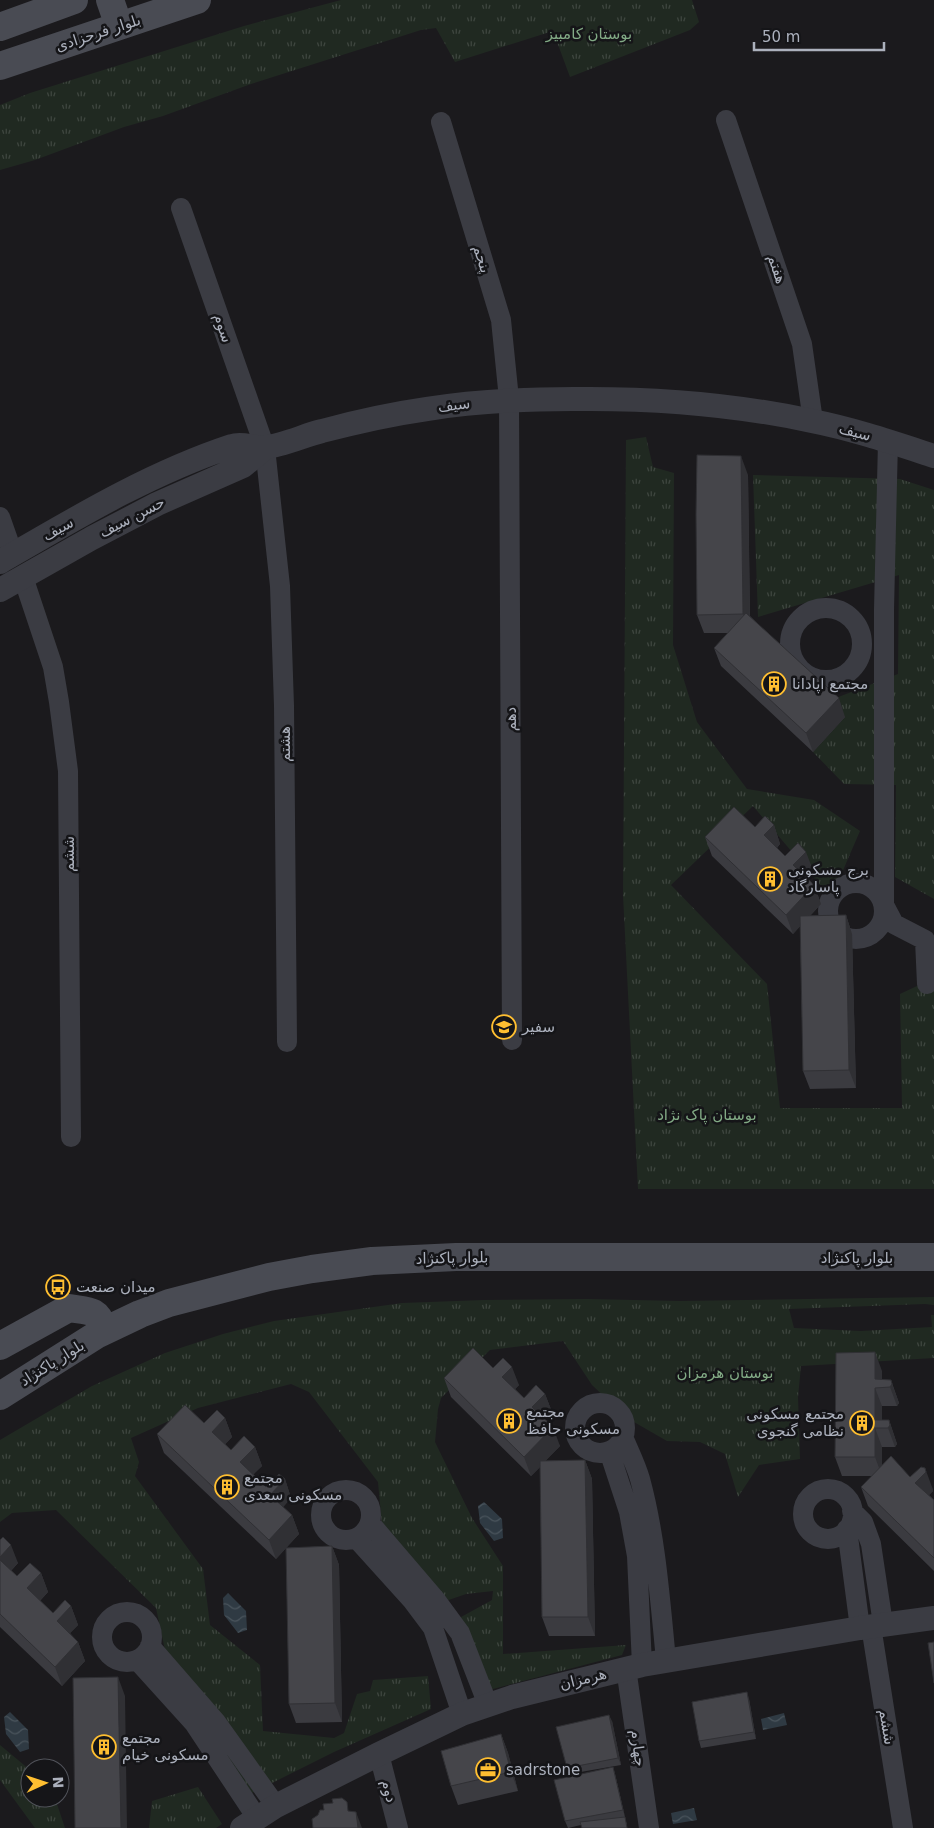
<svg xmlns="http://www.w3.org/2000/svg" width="934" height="1828" viewBox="0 0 934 1828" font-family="'DejaVu Sans','Noto Naskh Arabic',sans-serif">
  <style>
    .grass { fill: url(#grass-tufts) }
    .water { fill: url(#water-waves) }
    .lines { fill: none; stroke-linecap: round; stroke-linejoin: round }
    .minor { stroke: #3b3c43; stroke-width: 20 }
    .tertiary { stroke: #3b3c43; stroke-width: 24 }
    .secondary { stroke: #494b53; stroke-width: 28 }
    .wall { fill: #3b3b40 }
    .shaded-wall { fill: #303034 }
    .building { fill: #45454a; stroke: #303034 }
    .labels { text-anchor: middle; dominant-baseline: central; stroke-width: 5; stroke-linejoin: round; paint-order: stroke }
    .street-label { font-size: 15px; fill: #acb1bd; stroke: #151518 }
    .park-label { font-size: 15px; fill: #82aa85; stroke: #151518 }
    .poi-label { font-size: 15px; fill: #acb1bd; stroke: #151518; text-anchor: start }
  </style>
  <defs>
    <pattern id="grass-tufts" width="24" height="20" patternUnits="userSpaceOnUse" patternTransform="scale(1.25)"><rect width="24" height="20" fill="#202921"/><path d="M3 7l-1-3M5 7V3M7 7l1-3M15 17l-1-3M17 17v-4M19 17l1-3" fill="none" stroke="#3e463f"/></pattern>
    <pattern id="water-waves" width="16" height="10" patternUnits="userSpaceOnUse" patternTransform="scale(1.25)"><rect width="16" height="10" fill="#2f3a43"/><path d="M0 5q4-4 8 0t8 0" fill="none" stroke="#4a545c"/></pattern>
  </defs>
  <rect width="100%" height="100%" fill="#1b1a1d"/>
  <path class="grass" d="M341,0H692L699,22L690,30L570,77L553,31L455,62L436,28L421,30L251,84L163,116L124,127L35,160L0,170V105L30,93L244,26Z
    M646,437L653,467L674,473L673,645L697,722L747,789L814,800L860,831L831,898L753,806L671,885L767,984L780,1108H902L900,994L934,978V1189H638L623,895L626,440Z
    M753,475L900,479L934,490V899L895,877L896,785L844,784L813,752L845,717L828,701L898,674L899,575L758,617Z
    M934,1297V1305L925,1304L789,1309L794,1328L861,1331L932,1327L931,1315H934V1358L801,1366L798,1397L800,1459L759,1465L738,1497L725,1454L700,1442L667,1441L627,1418L592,1385L563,1341L490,1350L441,1398L438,1409L435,1442L472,1518L503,1566V1654L626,1645L622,1655L478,1693L452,1622L492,1600L493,1591L466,1594L437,1604L383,1536L378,1482L309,1392L291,1384L198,1408L131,1438L139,1462L135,1476L203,1569L210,1625L260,1665L263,1731L334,1738L344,1733L357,1694L370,1691L373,1680L428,1676L431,1709L334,1752L248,1795L171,1678L156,1608L56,1510L12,1513L0,1522V1440L92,1386L165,1353L223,1334L274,1321L402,1303L484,1300L587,1299L680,1301Z
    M0,1745L30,1770V1798H55L65,1828H35L0,1780Z
    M198,1787L222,1824L216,1828H149L152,1801Z"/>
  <path class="water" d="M484,1502L502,1519L503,1538L494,1541L480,1523L478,1506Z
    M228,1593L246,1611L247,1630L238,1633L224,1615L223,1598Z
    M10,1712L28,1730L29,1749L20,1752L6,1734L4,1717Z
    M784,1713L787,1725L763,1730L761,1719Z
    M694,1808L697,1820L673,1824L671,1813Z"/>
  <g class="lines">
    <path class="minor" d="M726,120L802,344L813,421
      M441,122L501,320L509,399L512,1040
      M181,208L265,448L280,586L284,706L287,1042
      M888,441L884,610V905L894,924L925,940L927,984
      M0,517L13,554
      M23,577L53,667L59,702L68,771L71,1137
      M790 644a36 36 0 1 1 72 0a36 36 0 1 1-72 0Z
      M828 911a28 28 0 1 1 56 0a28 28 0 1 1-56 0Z
      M575 1428a25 25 0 1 1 50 0a25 25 0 1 1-50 0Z
      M623,1437C629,1451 636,1465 640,1479C656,1538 660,1600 666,1660
      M609,1451L629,1512L637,1556L642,1665
      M803 1514a25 25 0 1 1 50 0a25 25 0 1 1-50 0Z
      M321 1515a25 25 0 1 1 50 0a25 25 0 1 1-50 0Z
      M852,1511L863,1522L871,1544L883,1624
      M370,1523L435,1599L460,1633L488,1705
      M847,1529L860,1628
      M356,1538L412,1600L433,1628L462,1714
      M102 1637a25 25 0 1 1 50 0a25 25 0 1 1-50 0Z
      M871,1626L903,1828
      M150,1646L216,1722L276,1806
      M137,1660L194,1723L257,1818
      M626,1668L649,1828
      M379,1754L398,1828"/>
    <path class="tertiary" d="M0,562C74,519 150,473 232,446C243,442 254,449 265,447C282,446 305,435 322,431C356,422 392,414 427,409C477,401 524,399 573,399C654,398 733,404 812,421C853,429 894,443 934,456
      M0,590L92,538L157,504L243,466L265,448
      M242,1828L276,1806L379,1754L462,1714L512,1697L642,1665L860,1628L934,1618"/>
    <path class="secondary" d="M110,0L119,26
      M0,27L74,0
      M0,66L197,0
      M0,1346L69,1308C85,1311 98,1308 102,1327L98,1334
      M0,1396L98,1334L140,1314L169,1303L269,1277L312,1269L372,1261L456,1257H934"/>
  </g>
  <path class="wall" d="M748,475L750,616L845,717L813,752L721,666L714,648L728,633H704L697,615Z
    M774,825L780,844L777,848L785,856L813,870L806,878L814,885L821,904L810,916L846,915L852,934L856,1088L810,1089L803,1071L800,926L793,934L712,856L705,837L755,827Z
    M493,1368L519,1385L515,1389L524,1398L545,1394L552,1412L545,1420L560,1446L545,1461L585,1460L592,1479L595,1636H549L542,1617L540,1467L531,1476L451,1397L444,1378Z
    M882,1371V1380H891L899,1403L897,1406H882V1420H889L897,1444L895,1447H882V1466L910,1477L932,1487L933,1491L929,1495L934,1500V1571L868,1506L861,1487L872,1476H842L835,1457Z
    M225,1418L232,1437L225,1444L231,1450L255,1447L262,1466L253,1474L266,1487L285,1479L291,1498L283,1507L292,1515L299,1534L286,1548L332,1546L339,1565L342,1722L296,1723L289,1704L286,1548L276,1559L164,1453L157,1434Z
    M0,1540L18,1563L11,1571L17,1576L41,1573L48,1592L40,1601L53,1613L71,1606L78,1625L70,1633L78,1642L85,1661L62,1686L0,1627Z
    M749,1699L756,1739L701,1748L699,1741Z
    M612,1721L621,1765L569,1774L567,1768Z
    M501,1734L508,1753L518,1791L458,1805L451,1786Z
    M613,1767L615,1774L625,1817H624L627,1824L581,1825L568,1828L565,1821Z"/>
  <path class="shaded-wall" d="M741,456L748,475L750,632L743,614Z
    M839,698L845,717L813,752L806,733Z
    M774,825L780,844L771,854L764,835Z
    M806,852L813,870L800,884L793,865Z
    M814,885L821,904L793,934L786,915Z
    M846,915L852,934L856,1088L849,1070Z
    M875,1352L882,1371V1387L875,1379Z
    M512,1367L519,1385L509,1396L502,1377Z
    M892,1384L899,1403L897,1406L890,1387Z
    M875,1388L882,1406V1428L875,1420Z
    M545,1394L552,1412L539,1426L532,1407Z
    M225,1418L232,1437L219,1451L212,1432Z
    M889,1420L897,1444L895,1447L888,1428Z
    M553,1427L560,1446L531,1476L524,1457Z
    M875,1428L882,1447V1476L875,1457Z
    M255,1447L262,1466L247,1481L240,1462Z
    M585,1460L592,1479L595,1636L588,1617Z
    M925,1468L932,1487L933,1491L922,1502L915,1483Z
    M285,1479L291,1498L277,1514L270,1495Z
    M292,1515L299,1534L276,1559L269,1540Z
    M11,1545L18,1563L5,1577L0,1563V1557Z
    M332,1546L339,1565L342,1722L335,1703Z
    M41,1573L48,1592L34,1607L27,1588Z
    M71,1606L78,1625L63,1640L57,1621Z
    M78,1642L85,1661L62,1686L55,1667Z
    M118,1677L125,1696L127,1828H121Z
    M747,1692L749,1699L756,1739L754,1732Z
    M609,1715L612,1721L621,1765L618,1758Z
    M501,1734L508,1753L518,1791L511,1772Z
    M613,1767L615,1774L625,1817L623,1810Z
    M356,1812L362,1828H358Z"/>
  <path class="building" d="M697,455L741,456L743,614L697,615L696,514Z
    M746,613L839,698L806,733L714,648Z
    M734,807L755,827L765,816L774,825L764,835L785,856L798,843L806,852L793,865L814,885L786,915L705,837Z
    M846,915L849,1070L803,1071L800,916Z
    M473,1348L493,1368L503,1358L512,1367L502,1377L524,1398L536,1385L545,1394L532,1407L553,1427L524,1457L444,1378Z
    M875,1352V1379L891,1380L892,1384L890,1387L875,1388V1420H889L890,1425L888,1428H875V1457H835L836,1353Z
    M185,1405L204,1423L217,1410L225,1418L212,1432L231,1450L244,1436L255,1447L240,1462L266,1487L279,1474L285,1479L270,1495L292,1515L269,1540L157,1434Z
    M891,1456L910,1477L921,1467L925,1468L926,1472L915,1483L934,1500V1558L861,1487Z
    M585,1460L588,1617H542L540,1461Z
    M3,1537L11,1545L0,1557V1540Z
    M332,1546L335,1703L289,1704L286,1548Z
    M0,1560L17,1576L30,1563L41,1573L27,1588L53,1613L65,1600L71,1606L57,1621L78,1642L55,1667L0,1614Z
    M934,1642V1683L928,1643Z
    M118,1677L121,1828H75L73,1678Z
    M747,1692L754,1732L699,1741L692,1702Z
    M609,1715L618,1758L567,1768L556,1727Z
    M501,1734L511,1772L451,1786L441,1751Z
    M613,1767L623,1810L565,1821L554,1780Z
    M342,1798L347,1802L348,1811L356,1812L358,1828H313L312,1819L318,1815L320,1810H324L323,1804L333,1803L332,1799Z
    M625,1817L627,1828H582L580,1822Z"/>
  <defs>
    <g id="building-ring" transform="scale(1.25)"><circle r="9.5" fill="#151518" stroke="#ffbf31" stroke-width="1.5"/><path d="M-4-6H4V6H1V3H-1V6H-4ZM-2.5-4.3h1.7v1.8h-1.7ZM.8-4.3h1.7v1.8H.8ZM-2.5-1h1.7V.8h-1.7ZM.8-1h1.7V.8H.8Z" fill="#ffbf31"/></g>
    <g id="school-ring" transform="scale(1.25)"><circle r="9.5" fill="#151518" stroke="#ffbf31" stroke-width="1.5"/><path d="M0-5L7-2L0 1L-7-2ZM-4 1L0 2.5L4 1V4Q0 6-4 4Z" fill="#ffbf31"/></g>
    <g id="bus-ring" transform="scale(1.25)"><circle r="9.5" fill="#151518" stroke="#ffbf31" stroke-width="1.5"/><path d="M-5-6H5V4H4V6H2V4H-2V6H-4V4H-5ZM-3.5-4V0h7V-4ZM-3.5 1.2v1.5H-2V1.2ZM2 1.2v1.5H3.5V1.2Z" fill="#ffbf31"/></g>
    <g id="office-ring" transform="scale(1.25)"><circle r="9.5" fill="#151518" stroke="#ffbf31" stroke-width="1.5"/><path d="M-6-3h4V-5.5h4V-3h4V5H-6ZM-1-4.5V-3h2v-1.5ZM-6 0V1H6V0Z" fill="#ffbf31"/></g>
  </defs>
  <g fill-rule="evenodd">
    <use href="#building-ring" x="774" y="684"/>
    <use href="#building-ring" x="770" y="879"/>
    <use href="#school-ring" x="504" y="1027"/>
    <use href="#bus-ring" x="58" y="1287"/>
    <use href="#building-ring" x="509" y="1421"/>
    <use href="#building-ring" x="862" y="1423"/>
    <use href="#building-ring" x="227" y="1487"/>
    <use href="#building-ring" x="104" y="1747"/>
    <use href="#office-ring" x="488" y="1770"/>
  </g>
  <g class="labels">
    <g class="street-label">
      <text transform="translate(98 33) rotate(-18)">بلوار فرحزادی</text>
      <text transform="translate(482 259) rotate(73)">پنجم</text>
      <text transform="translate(777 269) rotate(71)">هفتم</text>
      <text transform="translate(223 328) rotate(71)">سوم</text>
      <text transform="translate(454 405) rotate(-7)">سیف</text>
      <text transform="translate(855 432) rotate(15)">سیف</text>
      <text transform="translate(132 517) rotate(-27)">حسن سیف</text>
      <text transform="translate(58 529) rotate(-29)">سیف</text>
      <text transform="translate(511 719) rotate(-90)">دهم</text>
      <text transform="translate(285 744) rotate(-90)">هشتم</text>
      <text transform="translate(69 854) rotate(-90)">ششم</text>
      <text transform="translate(452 1258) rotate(-1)">بلوار پاکنژاد</text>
      <text x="857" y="1258">بلوار پاکنژاد</text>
      <text transform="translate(52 1363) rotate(-32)">بلوار پاکنژاد</text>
      <text transform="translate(583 1679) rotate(-14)">هرمزان</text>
      <text transform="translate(887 1727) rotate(81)">ششم</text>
      <text transform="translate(638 1748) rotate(82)">چهارم</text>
      <text transform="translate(389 1791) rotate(74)">دوم</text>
    </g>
    <g class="park-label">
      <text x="589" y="34">بوستان کامبیز</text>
      <text x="707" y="1115">بوستان پاک نژاد</text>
      <text x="725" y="1373">بوستان هرمزان</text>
    </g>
    <g class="poi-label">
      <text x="792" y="684">مجتمع اپادانا</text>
      <text x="788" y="870">برج مسکونی<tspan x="788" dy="17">پاسارگاد</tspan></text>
      <text x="522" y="1027">سفیر</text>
      <text x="76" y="1287">میدان صنعت</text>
      <text x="526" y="1412">مجتمع<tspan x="526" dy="17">مسکونی حافظ</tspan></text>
      <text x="844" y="1414" text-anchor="end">مجتمع مسکونی<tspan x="844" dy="17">نظامی گنجوی</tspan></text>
      <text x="244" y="1478">مجتمع<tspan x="244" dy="17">مسکونی سعدی</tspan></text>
      <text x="122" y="1738">مجتمع<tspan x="122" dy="17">مسکونی خیام</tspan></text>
      <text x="506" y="1770">sadrstone</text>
    </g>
  </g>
  <g transform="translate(45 1783) rotate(87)"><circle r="24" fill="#151518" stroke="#51535a"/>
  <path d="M0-4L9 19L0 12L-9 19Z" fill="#ffbf31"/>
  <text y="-8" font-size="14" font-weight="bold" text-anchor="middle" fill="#acb1bd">N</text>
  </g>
  <path d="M754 42v8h130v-8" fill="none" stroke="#acb1bd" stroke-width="2.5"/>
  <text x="762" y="42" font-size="15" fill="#acb1bd" stroke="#151518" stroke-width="4" paint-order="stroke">50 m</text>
</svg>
